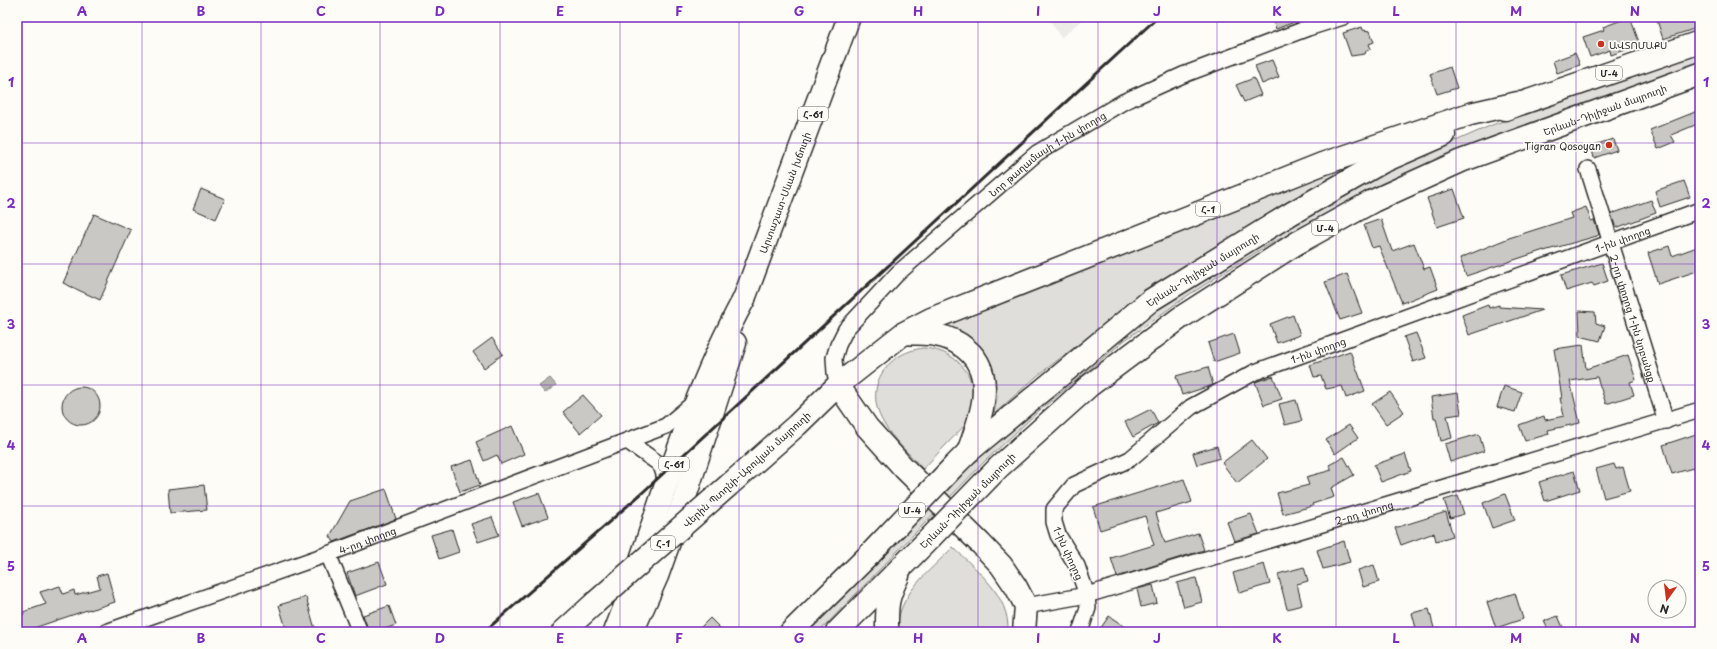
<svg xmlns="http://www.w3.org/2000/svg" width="1717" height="649" viewBox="0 0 1717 649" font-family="'Playpen Sans','Noto Sans Armenian',sans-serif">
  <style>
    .built { fill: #edece8 }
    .green { fill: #dfdeda; stroke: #858482 }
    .water { fill: #b5b4b1; stroke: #7e7d7b }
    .building { fill: #c9c8c4; stroke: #2b2b2b }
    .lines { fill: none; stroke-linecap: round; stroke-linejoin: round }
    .minor-casing { stroke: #2b2b2b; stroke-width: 18 }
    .primary-casing { stroke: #2b2b2b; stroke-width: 25 }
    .trunk-casing { stroke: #2b2b2b; stroke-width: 25 }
    .minor { stroke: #fdfcf7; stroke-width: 15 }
    .primary { stroke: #fdfcf7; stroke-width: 22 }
    .trunk { stroke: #fdfcf7; stroke-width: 22 }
    .rail { stroke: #2b2b2b; stroke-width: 3 }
    .primary-bridge-casing { stroke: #2b2b2b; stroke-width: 25; stroke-linecap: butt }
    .trunk-bridge-casing { stroke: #2b2b2b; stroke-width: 25; stroke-linecap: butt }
    .primary-bridge { stroke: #fdfcf7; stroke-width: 22 }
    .trunk-bridge { stroke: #fdfcf7; stroke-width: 22 }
    .grid { fill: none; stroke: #7b2cbf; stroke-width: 1; stroke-opacity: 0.55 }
    .poi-dot { fill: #c8321e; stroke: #fdfcf7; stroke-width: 1.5 }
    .labels { text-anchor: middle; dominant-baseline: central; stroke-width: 3.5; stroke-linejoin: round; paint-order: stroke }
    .shield { fill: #fdfcf7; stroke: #6a6a68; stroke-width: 1 }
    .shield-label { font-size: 9px; font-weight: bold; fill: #2b2b2b }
    .poi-label { font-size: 10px; fill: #2b2b2b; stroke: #fdfcf7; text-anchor: start }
    .street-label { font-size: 10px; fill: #2b2b2b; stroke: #fdfcf7 }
    .neatline { fill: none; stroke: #7b2cbf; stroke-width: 1.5 }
    .grid-label { font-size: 13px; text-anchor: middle; font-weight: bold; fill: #7b2cbf }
  </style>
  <rect width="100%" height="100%" fill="#fdfcf7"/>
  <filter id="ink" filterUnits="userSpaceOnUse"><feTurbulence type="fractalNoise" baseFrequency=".025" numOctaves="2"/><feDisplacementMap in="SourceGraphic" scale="8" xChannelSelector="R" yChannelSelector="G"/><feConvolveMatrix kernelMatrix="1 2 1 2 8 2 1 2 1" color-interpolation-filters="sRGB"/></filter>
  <g filter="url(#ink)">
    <path class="built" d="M1048,17H1085L1061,38Z"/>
    <path class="green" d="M1700,52V63L1491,137L1383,183L1263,248L1187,296L1125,340L1040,410L985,461L819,632H804L979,453L1122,330L1342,191L1492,125Z
      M1373,155L1143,295L1037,376L994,414L997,397L993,377L935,329Z
      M923,348C965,351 986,388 965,425L923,469C910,454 892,439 883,422C863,387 886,353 923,348Z
      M953,547C977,571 1010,595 1008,632H898C895,596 930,571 953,547Z"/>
    <path class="water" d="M550,378L556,385L545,393L539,386Z"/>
    <path class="building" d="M1271,17H1305V18L1276,29Z
      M1630,17L1640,45L1611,55L1610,50L1590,57L1583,37L1604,30L1603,27Z
      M1656,17H1700V27L1663,39Z
      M1362,27L1363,30L1370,31L1374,42L1369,44L1371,49L1366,51L1365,54L1351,56L1343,33Z
      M1575,53L1580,65L1557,73L1553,61Z
      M1272,60L1279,77L1262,84L1255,66Z
      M1450,67L1457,88L1437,94L1430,74Z
      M1254,78L1261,95L1244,102L1236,85Z
      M1700,110V123L1671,135L1675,142L1658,149L1650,130Z
      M1613,139L1617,150L1594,158L1591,146Z
      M1684,181L1690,197L1660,207L1655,191Z
      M201,189L225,199L216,219L193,209Z
      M1454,189L1464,218L1437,227L1427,198Z
      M1651,200L1656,213L1616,228L1611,214Z
      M1586,207L1591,221L1594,220L1599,234L1597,236L1544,251V250L1466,276L1460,258L1509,238L1572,218L1570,213Z
      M94,214L131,230L100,300L63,283Z
      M1381,219L1392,251L1414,243L1424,269L1430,267L1438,289L1402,303L1379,246L1372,248L1364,225Z
      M1669,246L1672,256L1700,246V270L1658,284L1648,253Z
      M1602,263L1608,281L1594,286L1592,283L1566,291L1561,275Z
      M1347,274L1362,313L1340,320L1325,282Z
      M1488,305L1489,308L1499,305V307L1542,310L1469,335L1462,315Z
      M1579,311L1595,312L1596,323L1605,326L1600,341L1580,336Z
      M1293,315L1300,335L1277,343L1270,324Z
      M1416,333L1426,358L1413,362L1404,337Z
      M1234,334L1240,353L1214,362L1208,343Z
      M492,338L503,354L484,368L473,352Z
      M1583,345L1586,369L1628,355L1636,380L1630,382L1634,395L1606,404L1597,377L1570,381L1580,423L1548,430L1549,434L1525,441L1519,425L1544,416L1545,420L1564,416L1560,398H1562L1554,349Z
      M1350,351L1365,391L1346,398L1342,386L1326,389L1321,376L1314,377L1310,365Z
      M1208,367L1213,385L1182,395L1176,376Z
      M1273,376L1282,399L1264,405L1255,382Z
      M1504,386L1522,392L1515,412L1497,407Z
      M62 406a19 19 0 1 1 38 0a19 19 0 1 1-38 0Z
      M1390,392L1404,412L1386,424L1372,404Z
      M1458,393L1461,414L1447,416L1452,438L1441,441L1436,418H1434L1431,397Z
      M583,395L601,415L580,433L563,412Z
      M1296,400L1302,421L1285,425L1279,404Z
      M1151,409L1158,423L1133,437L1125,422Z
      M1349,425L1358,438L1335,454L1326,440Z
      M512,426L524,454L501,464L497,455L484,461L476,442Z
      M1479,434L1484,451L1450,462L1445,444Z
      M1696,434L1700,447V466L1672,474L1663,445Z
      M1252,440L1267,459L1237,483L1222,463Z
      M1217,446L1220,458L1197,465L1193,453Z
      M1405,454L1411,471L1381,482L1374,465Z
      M1344,457L1354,475L1331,488L1334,497L1312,504L1313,506L1283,514L1277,493L1309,485L1306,477L1332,470L1329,465Z
      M472,460L480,485L460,492L451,467Z
      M1614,464L1616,469L1623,467L1630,491L1604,498L1596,469Z
      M1574,471L1580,490L1545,501L1539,482Z
      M1184,479L1192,502L1156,513L1165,543L1198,533L1204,550L1117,577L1111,558L1154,545L1145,516L1100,530L1093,507Z
      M204,485L207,510L170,513L168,489Z
      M386,489L396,519L334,542L330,536L350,501Z
      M539,493L548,517L522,526L513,502Z
      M1505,494L1515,520L1492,528L1483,503Z
      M1458,496L1464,514L1450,518L1444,500Z
      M1446,512L1453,536L1436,541L1434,533L1401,545L1395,528Z
      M1251,514L1259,534L1234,541L1227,522Z
      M492,517L499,535L478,542L471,524Z
      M452,529L459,552L439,559L431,535Z
      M1344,541L1350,562L1323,569L1317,550Z
      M379,562L387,584L355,596L347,573Z
      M1264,564L1270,584L1239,593L1233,573Z
      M1374,565L1379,582L1363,587L1358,570Z
      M1304,567L1308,581L1297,584L1302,605L1287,609L1278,574Z
      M107,573L115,602L90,610V609L22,632H17V617L24,614L23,612L46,604L40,592L60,586L63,594L74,590L75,595L100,588L97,576Z
      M1196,578L1202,602L1184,607L1177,583Z
      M1153,585L1157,603L1141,607L1137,589Z
      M1515,593L1523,619L1496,628L1487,602Z
      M306,597L315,629L305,632H287L279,605Z
      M389,606L396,625L376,632H369L363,615Z
      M1429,609L1435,632H1417L1412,613Z
      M1109,616L1133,632H1098Z
      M1558,616L1565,632H1549L1544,621Z
      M710,618L724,632H696Z"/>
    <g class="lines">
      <g class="minor-casing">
        <g id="minor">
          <path id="s1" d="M1588,169L1666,421"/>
          <path id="s2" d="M838,385L835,373L834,358L838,345L846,329L898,273L1037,153L1123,102L1183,75L1308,28L1343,17"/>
          <path d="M627,441L658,463L662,468L667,485"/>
          <path d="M328,554L360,632"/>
          <path id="s3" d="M1026,606L1087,595L1700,410"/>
          <path id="s4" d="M106,632L328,554L666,426L696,401"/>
          <path id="s5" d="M1080,632L1088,608L1087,595L1077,566L1058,535L1054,522V509L1074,485L1130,459L1191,407L1255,372L1700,210"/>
        </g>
      </g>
      <g class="primary-casing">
        <g id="primary">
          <path id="s6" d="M744,299L849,17"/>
          <path d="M729,485L797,425L838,385"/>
          <path d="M563,632L596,602"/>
        </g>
      </g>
      <g class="trunk-casing">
        <g id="trunk">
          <path d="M1505,109L1700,42"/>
          <path d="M905,333C915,334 926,333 936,335C947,337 958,342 966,349C998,375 980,420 968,452"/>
          <path id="s7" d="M953,467L968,452L1151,300L1292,213L1382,162L1444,135"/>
          <path id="s8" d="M999,467L1089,386L1180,318L1297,243L1373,201L1461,161L1700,74"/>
          <path d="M615,632L627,601C662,499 692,394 744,299"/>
          <path d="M632,632L657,576L684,500L735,343"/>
          <path d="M791,632L871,553"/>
          <path d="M837,632L930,538"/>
          <path d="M887,632C887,606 886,600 898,576"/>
          <path d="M1024,632L1026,606L1016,587L1001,565L981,544L904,468L867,427L838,385L904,333L931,319L1322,164L1470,114L1518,103"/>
        </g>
      </g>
      <use href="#minor" class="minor"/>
      <use href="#primary" class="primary"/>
      <use href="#trunk" class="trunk"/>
      <path class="rail" d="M484,632L642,493L1158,17"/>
      <g class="primary-bridge-casing">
        <path id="primary-bridge" d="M596,602L729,485"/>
      </g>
      <g class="trunk-bridge-casing">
        <path id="trunk-bridge" d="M930,538L999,467
          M871,553L953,467"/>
      </g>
      <use href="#primary-bridge" class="primary-bridge"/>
      <use href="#trunk-bridge" class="trunk-bridge"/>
    </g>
  </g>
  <path class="grid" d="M142,17V632M261,17V632M380,17V632M500,17V632M620,17V632M739,17V632M858,17V632M978,17V632M1098,17V632M1217,17V632M1336,17V632M1456,17V632M1576,17V632M17,143H1700M17,264H1700M17,385H1700M17,506H1700"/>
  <g class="poi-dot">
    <circle cx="1601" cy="44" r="4"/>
    <circle cx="1609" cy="145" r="4"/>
  </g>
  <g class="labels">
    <g class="shield">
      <rect x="1596" y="66" width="26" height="14" rx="3"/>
      <rect x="798" y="107" width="30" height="14" rx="3"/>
      <rect x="1196" y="202" width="24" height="14" rx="3"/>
      <rect x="1312" y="221" width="26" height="14" rx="3"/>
      <rect x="659" y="457" width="30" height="14" rx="3"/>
      <rect x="899" y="503" width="26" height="14" rx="3"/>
      <rect x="651" y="536" width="24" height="14" rx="3"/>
    </g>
    <g class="shield-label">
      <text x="1609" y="73">Մ-4</text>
      <text x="813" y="114">Հ-61</text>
      <text x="1208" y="209">Հ-1</text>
      <text x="1325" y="228">Մ-4</text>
      <text x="674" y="464">Հ-61</text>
      <text x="912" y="510">Մ-4</text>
      <text x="663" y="543">Հ-1</text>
    </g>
    <g class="poi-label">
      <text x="1609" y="44">ԱՎՏՈՄԱՔՍ</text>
      <text x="1601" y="145" text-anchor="end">Tigran Qosoyan</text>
    </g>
    <g class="street-label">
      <text stroke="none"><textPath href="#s8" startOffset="710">Երևան-Դիլիջան մայրուղի</textPath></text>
      <text stroke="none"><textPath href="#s2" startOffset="327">Նոր թաղամասի 1-ին փողոց</textPath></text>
      <text stroke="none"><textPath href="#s6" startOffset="114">Արտաշատ-Սևան խճուղի</textPath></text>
      <text stroke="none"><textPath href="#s5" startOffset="769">1-ին փողոց</textPath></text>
      <text stroke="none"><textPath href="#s7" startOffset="319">Երևան-Դիլիջան մայրուղի</textPath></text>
      <text stroke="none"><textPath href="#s1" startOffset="156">2-րդ փողոց 1-ին նրբանցք</textPath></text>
      <text stroke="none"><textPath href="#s5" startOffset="445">1-ին փողոց</textPath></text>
      <text transform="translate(746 469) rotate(-42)">Վերին Պտղնի-Աբովյան մայրուղի</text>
      <text transform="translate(967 500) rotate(-45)">Երևան-Դիլիջան մայրուղի</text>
      <text stroke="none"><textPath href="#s3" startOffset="351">2-րդ փողոց</textPath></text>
      <text stroke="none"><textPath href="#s4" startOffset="277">4-րդ փողոց</textPath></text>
      <text transform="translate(1069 553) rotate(65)">1-ին փողոց</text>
    </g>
  </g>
  <rect width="1717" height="649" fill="none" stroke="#fdfcf7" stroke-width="44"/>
  <g transform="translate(1667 599) rotate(194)"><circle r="19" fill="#fdfcf7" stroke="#a9a8a5"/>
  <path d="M0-3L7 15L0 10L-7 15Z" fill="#c8321e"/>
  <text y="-6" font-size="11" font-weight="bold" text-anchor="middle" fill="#2b2b2b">N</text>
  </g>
  <rect x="22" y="22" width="1673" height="605" class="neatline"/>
  <g class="grid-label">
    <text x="82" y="16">A</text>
    <text x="201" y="16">B</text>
    <text x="321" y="16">C</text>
    <text x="440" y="16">D</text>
    <text x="560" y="16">E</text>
    <text x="679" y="16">F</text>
    <text x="799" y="16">G</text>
    <text x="918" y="16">H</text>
    <text x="1038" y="16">I</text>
    <text x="1157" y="16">J</text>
    <text x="1277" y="16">K</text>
    <text x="1396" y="16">L</text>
    <text x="1516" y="16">M</text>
    <text x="1635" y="16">N</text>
    <text x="11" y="87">1</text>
    <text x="1706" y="87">1</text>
    <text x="11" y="208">2</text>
    <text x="1706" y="208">2</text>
    <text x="11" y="329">3</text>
    <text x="1706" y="329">3</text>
    <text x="11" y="450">4</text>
    <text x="1706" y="450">4</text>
    <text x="11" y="571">5</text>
    <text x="1706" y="571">5</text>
    <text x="82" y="643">A</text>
    <text x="201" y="643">B</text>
    <text x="321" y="643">C</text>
    <text x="440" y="643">D</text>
    <text x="560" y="643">E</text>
    <text x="679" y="643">F</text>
    <text x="799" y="643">G</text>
    <text x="918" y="643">H</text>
    <text x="1038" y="643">I</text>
    <text x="1157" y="643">J</text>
    <text x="1277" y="643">K</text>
    <text x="1396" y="643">L</text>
    <text x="1516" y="643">M</text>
    <text x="1635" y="643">N</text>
  </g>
</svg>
